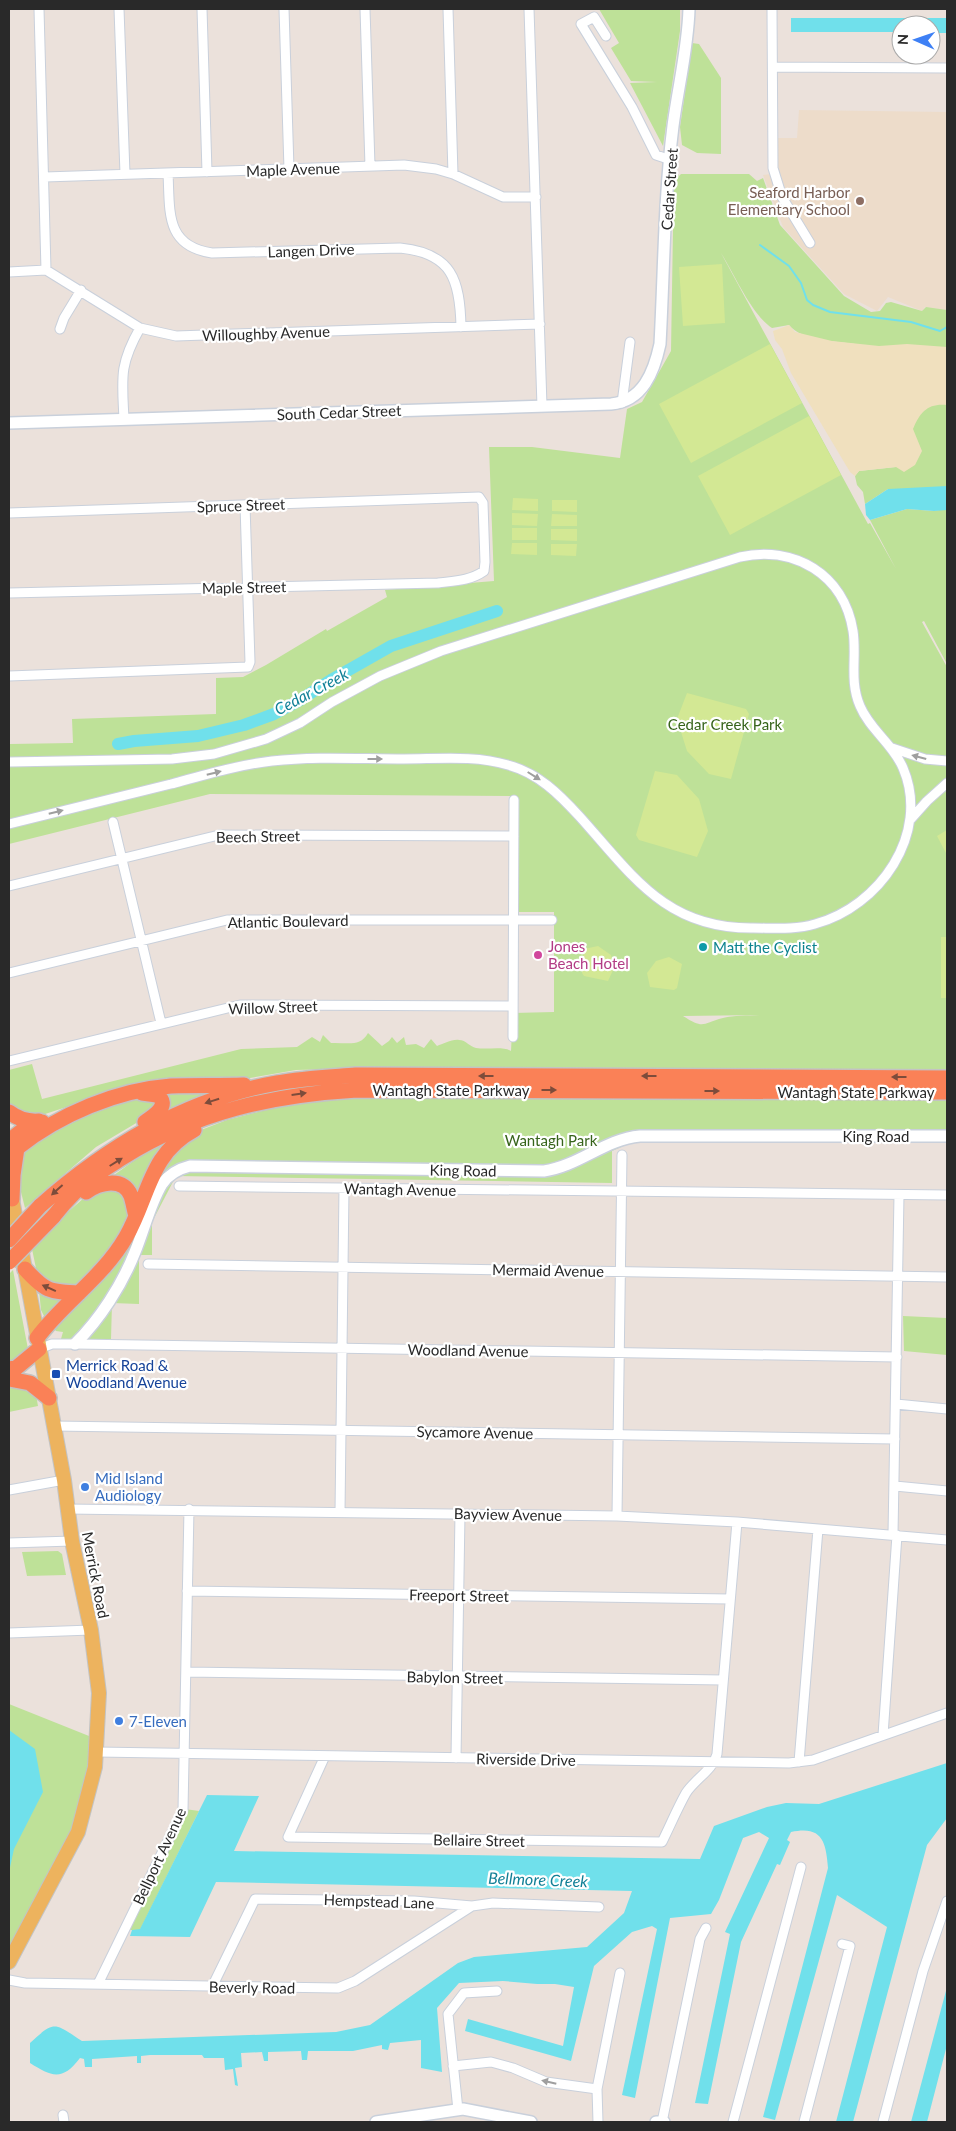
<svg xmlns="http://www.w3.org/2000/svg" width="956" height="2131" viewBox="0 0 956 2131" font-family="Lato,sans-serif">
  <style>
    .education { fill: #eddcca }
    .green { fill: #bee198; fill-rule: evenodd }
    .sand { fill: #f0e0be }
    .pitch { fill: #d3e894 }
    .water { fill: #70e0eb }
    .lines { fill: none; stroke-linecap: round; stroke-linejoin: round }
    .stream { stroke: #70e0eb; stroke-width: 2 }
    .river { stroke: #70e0eb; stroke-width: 12 }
    .street-casing { stroke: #c9d0db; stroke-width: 11 }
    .secondary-casing { stroke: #c9d0db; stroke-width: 14 }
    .primary-casing { stroke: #c3c3c3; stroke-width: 16 }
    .highway-casing { stroke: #c3c3c3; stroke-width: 18 }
    .street { stroke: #fff; stroke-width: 9 }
    .secondary { stroke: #fff; stroke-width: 11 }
    .primary { stroke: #edb35e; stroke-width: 14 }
    .highway { stroke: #fa8157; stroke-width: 15 }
    .highway-bridge-casing { stroke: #c3c3c3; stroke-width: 18; stroke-linecap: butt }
    .highway-bridge { stroke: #fa8157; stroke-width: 15 }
    .oneway { fill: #9f9f9f }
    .oneway2 { fill: #7d4c3b }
    .education-dot { fill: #8d6e63; stroke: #fff; stroke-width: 2 }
    .culture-dot { fill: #0f9aa8; stroke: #fff; stroke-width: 2 }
    .hotel-dot { fill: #d1479c; stroke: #fff; stroke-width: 2 }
    .transit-dot { fill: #1a4fb4; stroke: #fff; stroke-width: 2 }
    .shop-dot { fill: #3f7fe0; stroke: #fff; stroke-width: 2 }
    .labels { text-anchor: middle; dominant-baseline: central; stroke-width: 4.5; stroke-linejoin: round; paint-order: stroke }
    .street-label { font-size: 15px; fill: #292929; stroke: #fff }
    .education-label { font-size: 15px; fill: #785e54; stroke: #fff; text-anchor: end }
    .park-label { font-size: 15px; fill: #37641b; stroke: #fff }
    .hotel-label { font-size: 15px; fill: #b23c85; stroke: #fff; text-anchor: start }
    .culture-label { font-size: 15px; fill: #0d838f; stroke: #fff; text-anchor: start }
    .transit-label { font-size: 15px; fill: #164399; stroke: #fff; text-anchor: start }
    .shop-label { font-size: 15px; fill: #366cbe; stroke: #fff; text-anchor: start }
    .water-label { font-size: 16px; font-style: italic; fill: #107f96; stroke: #fff }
  </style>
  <rect width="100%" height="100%" fill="#ebe1db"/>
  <path class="education" d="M799,110L947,112V310L925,307L922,311L888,297L877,311L844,294L783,227L763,175L779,173L775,138H797Z"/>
  <path class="green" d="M599,9H680V31L663,146L630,83L657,82L631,81L611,48L619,43Z
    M692,43L699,44L721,78V154L697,153L682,145L680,127Z
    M674,167L679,176L681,174H749L757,181L763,178L780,225L844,296L871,312L880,311L886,303L891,302L922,311L926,307L947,310V664L924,621L922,622L947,667V1072L401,1067L296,1070L238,1080L112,1092L33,1118L18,1114L9,1105V1070L32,1064L42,1099L241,1049L297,1047L312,1037L320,1042L323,1035L331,1043C345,1042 360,1048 368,1033L382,1046L389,1041L392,1037L397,1043L404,1037L406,1045L416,1044L424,1048L431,1039L437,1046C443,1044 452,1039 459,1040C466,1040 470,1047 476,1048C487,1050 503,1046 511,1051L513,1013L554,1012V912H513L514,796L210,794L9,844V744L73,743L72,719L216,714V678L243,677L266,665L326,629L327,631L387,597L385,590L494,581L489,447H532L620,458L627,409L642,402L671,351ZM721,253C735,275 751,314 772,328L789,325C802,341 835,341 855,344L896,467L859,471L855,476L857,485L863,492L865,504L888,489L945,509L934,511L907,509L870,520L896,569L870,523L868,524ZM760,1015C748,1016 734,1015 723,1018C702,1023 705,1030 683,1016Z
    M164,1091L210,1093L169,1111Z
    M339,1097L947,1100V1142L637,1140L612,1151V1183L176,1176L152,1222V1255H139V1304L112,1303L111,1339H61L63,1332L56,1331L51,1325L96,1287L112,1270L124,1252L151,1185L188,1135L227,1120L270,1109Z
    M133,1098L157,1099L153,1113L96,1147L25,1208L17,1176L21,1150L52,1127Z
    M179,1134L137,1204L114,1175L152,1148Z
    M110,1186L129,1200L128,1220L120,1238L80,1285L66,1290L38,1278L32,1249L59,1220L94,1189Z
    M13,1270L28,1349L9,1367V1274Z
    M39,1290L68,1296L45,1318L41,1310Z
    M903,1316L947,1318V1355L904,1351Z
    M9,1382L14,1383L36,1395L38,1406L9,1412Z
    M58,1551L62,1554L66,1575L27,1576L22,1552Z
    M9,1704L94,1738L81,1808L55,1867L9,1953Z
    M185,1809L199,1811L140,1930H126Z"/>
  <path class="sand" d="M789,325L795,332L832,341L879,346L907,344L947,347V405C928,403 920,412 913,429L922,451L915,465L904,472L896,467L859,471L855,476L850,472L791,373L782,349L775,340L773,331Z"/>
  <path class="pitch" d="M722,264L725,323L683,326L679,267Z
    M770,344L802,403L691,463L659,404Z
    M809,416L841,475L730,535L698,476Z
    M513,498L538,499V511L512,510Z
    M552,500H577V512L552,511Z
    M512,513L538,514L537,526L512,525Z
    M552,514L577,515V526H551Z
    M512,528H537V540H512Z
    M551,529H577V541L551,540Z
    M512,543H537V555L511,554Z
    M551,544H577L576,556L551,555Z
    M687,693L746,709L749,714L731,779L709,774L687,751L677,719Z
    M655,771L677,775L699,799L708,831L697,857L639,840L636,835Z
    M947,830V855L937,836Z
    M941,937H947V998H941Z
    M598,946L611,955L614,968L608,981L584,976L582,973L584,949Z
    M669,957L682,964L677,988L674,990L650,987L647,973L656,961Z"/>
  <path class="water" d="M791,18H947V33H931V25H901V32H791Z
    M947,486V510L934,511L907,509L870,520L866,515L865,504L888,489Z
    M9,1730L35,1749L43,1792L14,1849L9,1872Z
    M947,1763V1818L927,1845L853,2122H836L887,1927L837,1895L775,2120L763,2117L828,1868C826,1843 823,1825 791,1832L787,1840L790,1842L780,1865L777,1864L741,1942L708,2104L695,2103L730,1934L725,1932L769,1838L759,1832L743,1838L719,1900L711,1914L670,1918L635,2098L622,2095L657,1929L652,1926L632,1932L594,1966L571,2061L465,2031L468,2019L563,2046L574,1987L555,1984H537L503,1981L459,1983L437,2008L442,2072L421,2068V2040L390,2043L388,2050L382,2049V2045L353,2051H308L307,2060H302L301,2051L268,2052V2061H264L262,2052L241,2053L242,2067L235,2068L238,2086L235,2085L233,2069L225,2070L224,2058H204L202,2055H150L141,2056V2063H137V2056L92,2059V2067H85L84,2059L80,2058C62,2082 51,2076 30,2063V2043C55,2020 54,2023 82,2041L336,2032L370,2025L458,1963L474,1957L587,1947L624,1913L632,1891L216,1882L190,1937L130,1936L132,1930L140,1929L207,1795L259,1796L234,1851L700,1859L714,1826L767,1807L786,1803L819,1804Z
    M947,1987V2045L927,2122H911Z"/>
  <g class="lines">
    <path class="stream" d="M760,245L789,266L801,283L807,300L813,305L830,312L911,322L940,331L947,327"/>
    <path class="river" d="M118,744L134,741L198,736L244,725L274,714L300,700L331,680L391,646L497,611"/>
    <g class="street-casing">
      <path id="street" d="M39,9L46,270
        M119,9L125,174
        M202,9L207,172
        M284,9L289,169
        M365,9L370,166
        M448,9L453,174
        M529,9L542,406
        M772,9L773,168L782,197L810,243
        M606,36L594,17L581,24L632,107L656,155L671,160
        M773,67L947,68
        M168,173C170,212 165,246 212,253L400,248C452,253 460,280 461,327
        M45,177L404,165L436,169L453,174L503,197H536
        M9,272L46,270L140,328L176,336L540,324
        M60,329L64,318L81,290
        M622,403L630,342
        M124,419C122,378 119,365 140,328
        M9,513L479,497L483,503L485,562L484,571C470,581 454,581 438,583L9,593
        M9,676L248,667L250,662L245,505
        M892,748L925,759L947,761
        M9,762L172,759L214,754L266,739L300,723L332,702L380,676L441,651L740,557C794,545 844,574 853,631C857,656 849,681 860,706C870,730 893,744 903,768C931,834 879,907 815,924C795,930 774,928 753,928C666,929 633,876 580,817C559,794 538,773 508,765C475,755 438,759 404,759C360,759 316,756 272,761C238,765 204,775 171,784C117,797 63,811 9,824
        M910,820L927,801L947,783
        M113,822L161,1023
        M9,886L219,835L514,836
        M9,973L227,920H552
        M513,1037L514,800
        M9,1061L240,1005L513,1006
        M179,1186L947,1195
        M148,1264L947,1277
        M39,1349L52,1344H75L897,1357
        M896,1404L947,1409
        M54,1426L895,1439
        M895,1486L947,1491
        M9,1490L64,1480
        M67,1509L617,1516L737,1522L947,1540
        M340,1512L344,1188
        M617,1516L622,1155
        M893,1534L899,1195
        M9,1543L72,1541
        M187,1591L730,1599
        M9,1633L91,1630
        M186,1672L723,1680
        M883,1735L897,1535
        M97,1752L789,1763L813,1760L947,1713
        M325,1756L288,1837L662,1842C670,1826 677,1809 686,1793C695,1779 713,1770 717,1754L737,1522
        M456,1758L460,1514
        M799,1762L818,1529
        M9,1980L25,1983L338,1988L355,1981L472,1906
        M98,1984L183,1810L189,1509
        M213,1985L255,1899L414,1901L472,1906L493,1903L599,1907
        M453,2066L491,2062L513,2068L546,2082L597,2089
        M458,2110L448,2014L464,1993L497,1991
        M63,2115L64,2122
        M598,2122L597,2089L620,1973
        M662,2122L700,1939L706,1928
        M733,2122L801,1867
        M804,2122L850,1946L842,1944
        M883,2122L923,1971L947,1901"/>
    </g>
    <g class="secondary-casing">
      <path id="secondary" d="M9,423L611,404C643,401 654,372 660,344C664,271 664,198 673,126C678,87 688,48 689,9
        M75,1344C100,1319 122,1285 135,1252C144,1230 150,1204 162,1184C169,1174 178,1169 190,1166L544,1171C579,1166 605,1139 640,1136H947
        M376,2122L463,2109L531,2122
        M656,2122H664"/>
    </g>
    <g class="primary-casing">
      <path id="primary" d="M9,1962L78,1832L95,1767L99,1693L91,1630L72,1541L64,1480L10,1188"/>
    </g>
    <g class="highway-casing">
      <path id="highway" d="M142,1093L157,1095C171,1105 154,1116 145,1122
        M9,1112C18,1119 27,1122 39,1121
        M9,1141L23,1130L42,1122
        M86,1192C99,1183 123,1176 131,1196C133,1202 134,1209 136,1216
        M12,1199L13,1175L17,1148C60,1114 117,1090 171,1086C196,1085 220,1086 244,1085
        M40,1206C108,1146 186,1099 277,1083C303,1078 330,1077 356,1075L947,1078
        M53,1217C60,1208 68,1199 76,1191C89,1178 106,1168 122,1158C195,1112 272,1095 357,1090L947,1092
        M25,1269C45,1291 49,1292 79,1293
        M37,1338C64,1302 103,1277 126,1237C149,1197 149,1154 194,1130
        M9,1369L16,1368L39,1349
        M9,1379L30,1383L49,1398"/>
    </g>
    <use href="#street" class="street"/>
    <use href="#secondary" class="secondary"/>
    <use href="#primary" class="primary"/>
    <use href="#highway" class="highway"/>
    <g class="highway-bridge-casing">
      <path id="highway-bridge" d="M9,1240L40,1206
        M9,1262L53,1217"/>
    </g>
    <use href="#highway-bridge" class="highway-bridge"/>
  </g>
  <defs><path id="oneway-solid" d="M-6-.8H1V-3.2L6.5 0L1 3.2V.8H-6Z" transform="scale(1.25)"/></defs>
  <g class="oneway">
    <use href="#oneway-solid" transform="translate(919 757) rotate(-165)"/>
    <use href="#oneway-solid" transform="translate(375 759)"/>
    <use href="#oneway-solid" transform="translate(214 773) rotate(-14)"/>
    <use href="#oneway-solid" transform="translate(534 776) rotate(32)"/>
    <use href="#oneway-solid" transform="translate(56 812) rotate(-14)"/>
    <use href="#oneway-solid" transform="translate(549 2082) rotate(-167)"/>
  </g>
  <g class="oneway2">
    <use href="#oneway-solid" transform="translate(486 1076) rotate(-180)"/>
    <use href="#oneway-solid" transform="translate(649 1076) rotate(-180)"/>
    <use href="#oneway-solid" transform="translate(899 1077) rotate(-180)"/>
    <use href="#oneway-solid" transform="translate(549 1090)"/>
    <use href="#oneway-solid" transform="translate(712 1091)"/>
    <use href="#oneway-solid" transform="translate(299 1094) rotate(-8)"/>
    <use href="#oneway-solid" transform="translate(212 1101) rotate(162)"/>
    <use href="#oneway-solid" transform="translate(116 1162) rotate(-32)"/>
    <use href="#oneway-solid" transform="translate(57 1190) rotate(138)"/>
    <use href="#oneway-solid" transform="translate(49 1288) rotate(-156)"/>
  </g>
  <circle class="education-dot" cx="860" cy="201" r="5"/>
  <circle class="culture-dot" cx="703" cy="947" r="5"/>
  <circle class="hotel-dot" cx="538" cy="955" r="5"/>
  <rect class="transit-dot" x="51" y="1369" width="10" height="10" rx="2.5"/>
  <g class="shop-dot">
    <circle cx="85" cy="1487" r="5"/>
    <circle cx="119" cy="1721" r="5"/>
  </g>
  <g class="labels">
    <g class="street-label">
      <text transform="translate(293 169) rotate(-2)">Maple Avenue</text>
      <text transform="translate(669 189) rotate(-86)">Cedar Street</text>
      <text transform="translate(311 250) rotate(-2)">Langen Drive</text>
      <text transform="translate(266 333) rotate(-2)">Willoughby Avenue</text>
      <text transform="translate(339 412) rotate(-2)">South Cedar Street</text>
      <text transform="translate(241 505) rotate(-2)">Spruce Street</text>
      <text transform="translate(244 587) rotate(-1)">Maple Street</text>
      <text transform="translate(258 836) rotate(-1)">Beech Street</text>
      <text transform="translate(288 921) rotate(-1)">Atlantic Boulevard</text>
      <text transform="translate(273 1007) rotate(-2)">Willow Street</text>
      <text x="451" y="1090">Wantagh State Parkway</text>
      <text x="856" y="1092">Wantagh State Parkway</text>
      <text x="876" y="1136">King Road</text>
      <text transform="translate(463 1170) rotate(1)">King Road</text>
      <text transform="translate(400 1189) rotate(1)">Wantagh Avenue</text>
      <text transform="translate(548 1270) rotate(1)">Mermaid Avenue</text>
      <text transform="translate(468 1350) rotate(1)">Woodland Avenue</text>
      <text transform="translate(475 1432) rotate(1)">Sycamore Avenue</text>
      <text transform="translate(508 1514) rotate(1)">Bayview Avenue</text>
      <text transform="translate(96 1575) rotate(79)">Merrick Road</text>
      <text transform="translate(459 1595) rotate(1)">Freeport Street</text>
      <text transform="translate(455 1677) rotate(1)">Babylon Street</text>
      <text transform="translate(526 1759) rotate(1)">Riverside Drive</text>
      <text transform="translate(479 1840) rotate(1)">Bellaire Street</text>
      <text transform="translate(159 1856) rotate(-65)">Bellport Avenue</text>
      <text transform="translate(379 1901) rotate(2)">Hempstead Lane</text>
      <text transform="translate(252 1987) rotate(1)">Beverly Road</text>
    </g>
    <g class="education-label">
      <text x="850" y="192">Seaford Harbor<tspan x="850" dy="17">Elementary School</tspan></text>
    </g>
    <g class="park-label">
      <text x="725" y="724">Cedar Creek Park</text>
      <text x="551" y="1140">Wantagh Park</text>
    </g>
    <g class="hotel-label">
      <text x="548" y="946">Jones<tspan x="548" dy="17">Beach Hotel</tspan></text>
    </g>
    <g class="culture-label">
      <text x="713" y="947">Matt the Cyclist</text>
    </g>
    <g class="transit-label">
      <text x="66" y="1365">Merrick Road &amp;<tspan x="66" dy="17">Woodland Avenue</tspan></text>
    </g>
    <g class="shop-label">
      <text x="95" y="1478">Mid Island<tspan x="95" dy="17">Audiology</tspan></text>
      <text x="129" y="1721">7-Eleven</text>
    </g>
    <g class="water-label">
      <text transform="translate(311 691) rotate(-28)">Cedar Creek</text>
      <text transform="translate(538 1879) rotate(2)">Bellmore Creek</text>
    </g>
  </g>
  <rect width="956" height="2131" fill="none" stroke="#292929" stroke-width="20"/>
  <g transform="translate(916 40) rotate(272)"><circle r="24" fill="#ffffff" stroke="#a9a9a9"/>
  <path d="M0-4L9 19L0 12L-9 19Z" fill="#3e80f5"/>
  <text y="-8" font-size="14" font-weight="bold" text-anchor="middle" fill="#292929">N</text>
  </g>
</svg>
